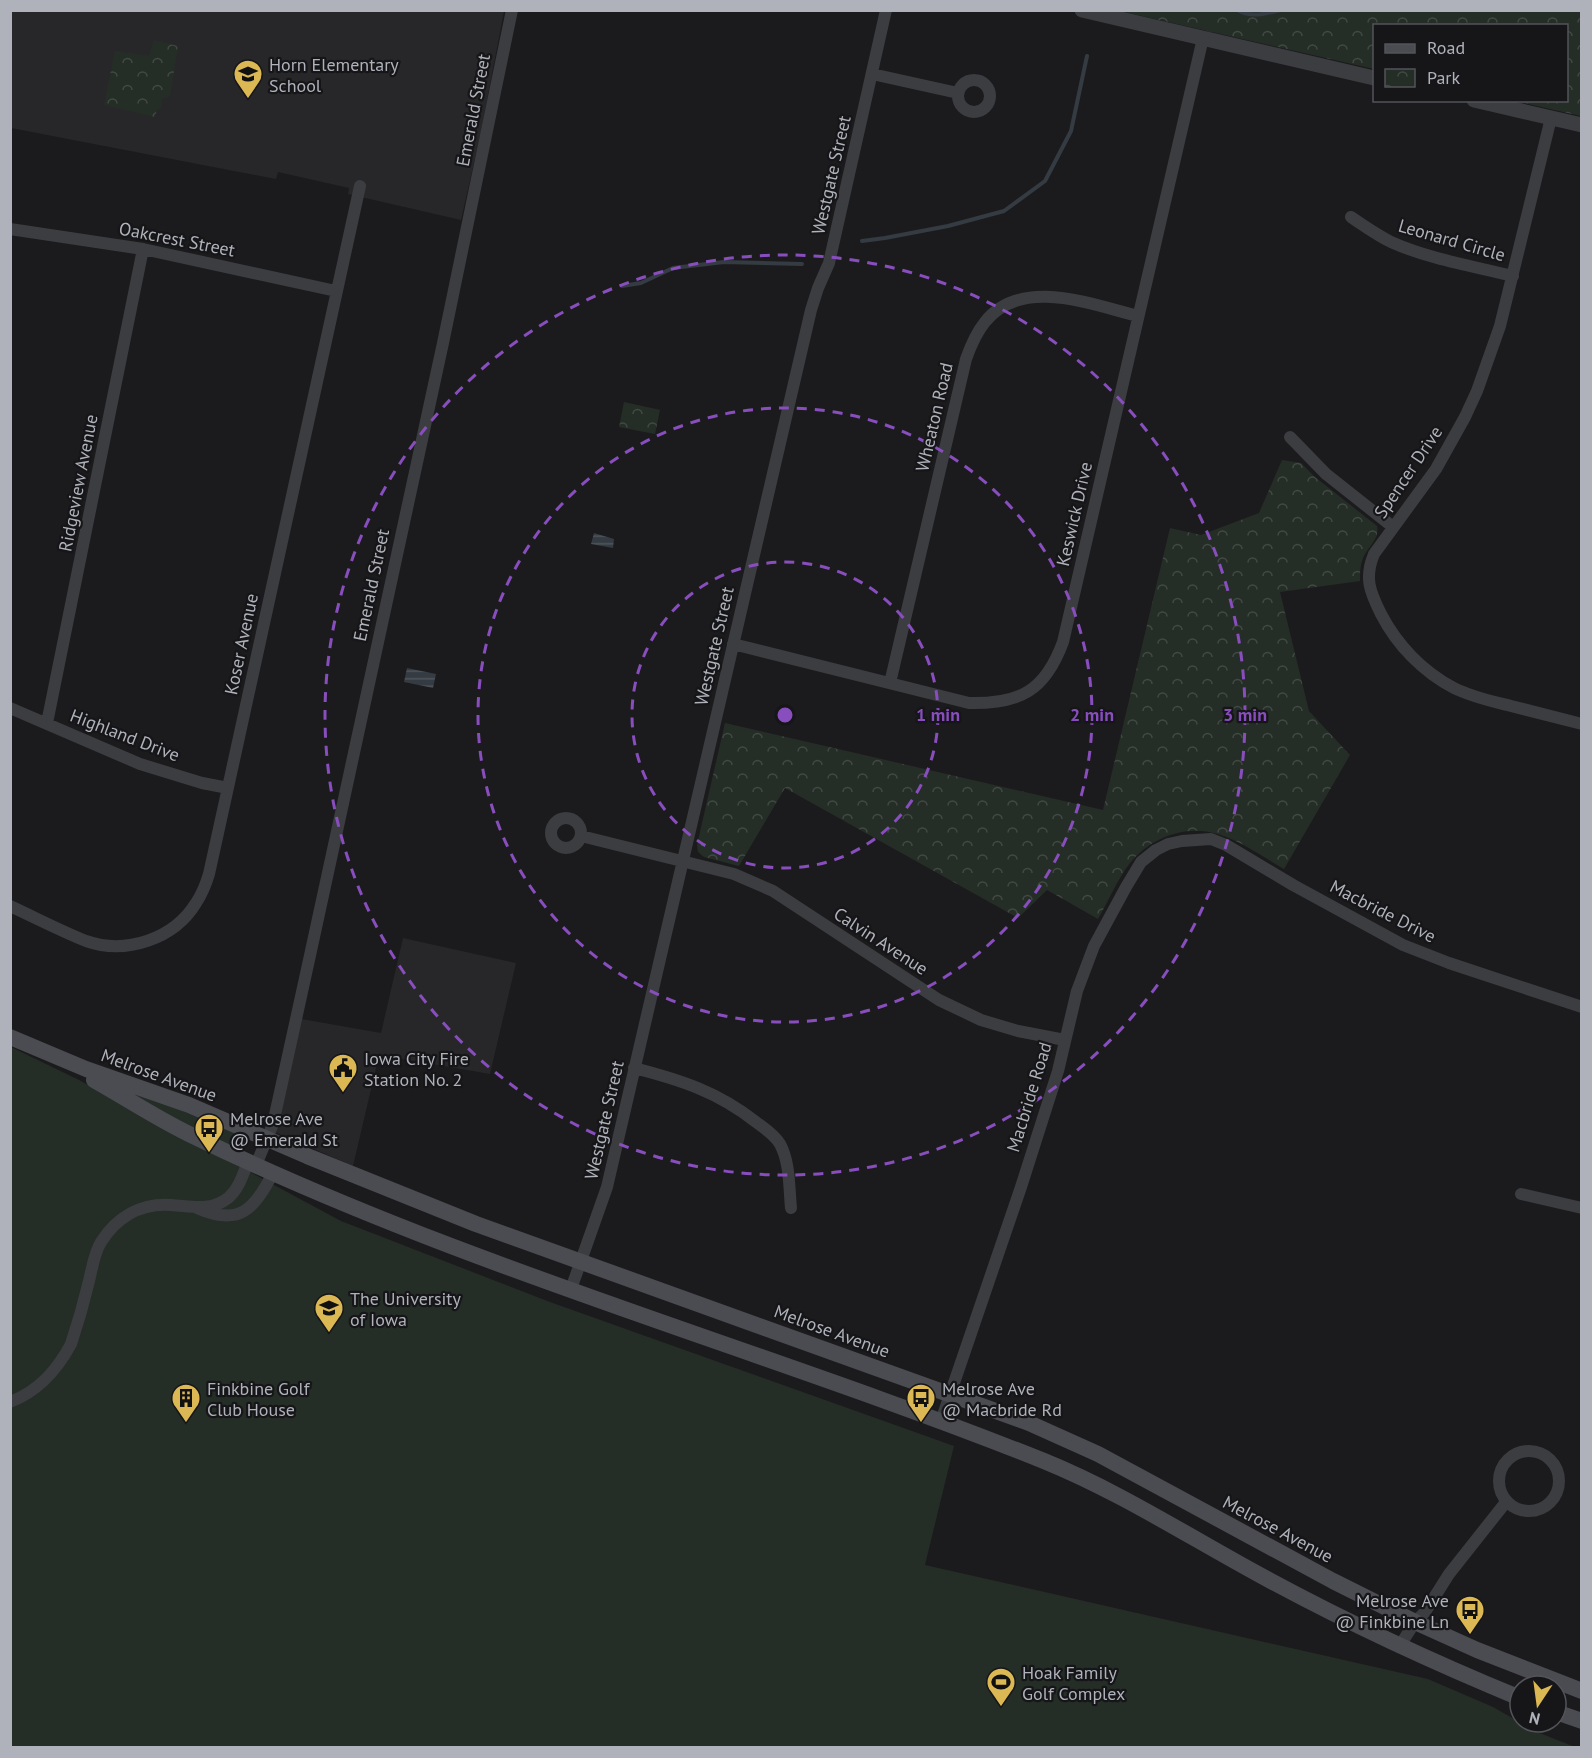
<svg xmlns="http://www.w3.org/2000/svg" width="1592" height="1758" viewBox="0 0 1592 1758" font-family="'PT Sans',sans-serif">
  <style>
    .built { fill: #27272a }
    .grass { fill: #252d27 }
    .park { fill: url(#park-crowns) }
    .water { fill: url(#water-rules) }
    .lines { fill: none; stroke-linecap: round; stroke-linejoin: round }
    .stream { stroke: #343b42; stroke-width: 4 }
    .minor { stroke: #3c3d41; stroke-width: 12 }
    .tertiary { stroke: #3c3d41; stroke-width: 15 }
    .secondary { stroke: #4b4c51; stroke-width: 16 }
    .ring { fill: none; stroke: #884ebe; stroke-width: 3; stroke-dasharray: 10 8 }
    .labels { text-anchor: middle; dominant-baseline: central; stroke-width: 4.5; stroke-linejoin: round; paint-order: stroke }
    .poi-label { font-size: 18px; fill: #afb2bb; stroke: #161618; text-anchor: start }
    .street-label { font-size: 18px; fill: #afb2bb; stroke: #161618 }
    .centre { fill: #884ebe; stroke: #161618; stroke-width: 3 }
    .ring-label { font-size: 18px; text-anchor: middle; font-weight: bold; fill: #884ebe; stroke: #161618; stroke-width: 4.5; stroke-linejoin: round; paint-order: stroke }
  </style>
  <defs>
    <pattern id="park-crowns" width="20" height="18" patternUnits="userSpaceOnUse" patternTransform="scale(1.5)"><rect width="20" height="18" fill="#252d27"/><path d="M2 6a3 3 0 1 1 6 0M12 15a3 3 0 1 1 6 0" fill="none" stroke="#424944"/></pattern>
    <pattern id="water-rules" width="6" height="5" patternUnits="userSpaceOnUse" patternTransform="scale(1.5)"><rect width="6" height="5" fill="#343b42"/><path d="M0 2.5h6" fill="none" stroke="#4f555b"/></pattern>
  </defs>
  <rect width="100%" height="100%" fill="#1b1b1d"/>
  <path class="built" d="M12,11H504L481,132L461,220L348,194L349,188L278,172L276,179L11,128L10,17Z
    M403,938L516,963L490,1074L379,1055L353,1166L270,1130L296,1018L381,1033Z"/>
  <path class="grass" d="M11,1047L79,1080L341,1221L550,1302L954,1446L925,1565L1428,1679L1493,1707L1537,1732L1575,1747L11,1748Z
    M128,1088L240,1135V1141L236,1146H231L181,1122L127,1091Z"/>
  <path class="park" d="M1120,11H1581V116L1515,101L1566,100V26H1374V69Z
    M154,40L178,46L170,96L162,99L161,109H157L155,117L104,105L115,51L149,56Z
    M624,402L660,410L655,434L619,427Z
    M1282,460L1301,463L1315,477L1377,526C1380,538 1369,546 1364,556C1360,564 1360,572 1360,581L1280,592L1309,711L1350,755L1284,869C1263,857 1241,841 1218,834C1186,824 1151,837 1130,863C1118,878 1108,902 1098,919L1047,890L1018,918L785,788L739,866L704,857L698,852L697,845L725,723L1103,810L1170,528L1201,535L1259,513Z"/>
  <path class="water" d="M594,533L614,539L613,548L591,544Z
    M407,668L436,674L433,688L404,682Z"/>
  <g class="lines">
    <path class="stream" d="M1237,10C1252,18 1265,14 1280,10
      M862,241L885,238L948,226L1004,211L1045,181L1071,131L1087,56
      M622,286L641,283L673,268L724,262L802,264"/>
    <path class="minor" d="M872,74L958,93
      M958 96a16 16 0 1 1 32 0a16 16 0 1 1-32 0Z
      M1551,118L1500,326L1477,391L1465,417L1436,469L1374,554C1364,578 1370,592 1381,614C1397,645 1423,672 1454,688C1472,697 1491,701 1511,706C1534,712 1558,718 1582,724
      M1351,217C1364,226 1377,235 1391,242C1429,259 1472,266 1513,276
      M10,229L143,249L336,291
      M1290,437L1326,474L1393,527
      M733,644L969,703C1020,704 1045,691 1063,642L1203,38
      M890,683L966,359C971,345 976,333 985,322C1021,276 1093,305 1138,316
      M10,708L140,764L202,783L228,788
      M47,723L143,249
      M551 833a15 15 0 1 1 30 0a15 15 0 1 1-30 0Z
      M581,836L734,874L773,891L939,1000L981,1020L1018,1031L1065,1040
      M10,906C36,918 61,931 86,941C126,955 174,939 196,903C202,894 206,884 209,874L360,186
      M634,1068C681,1080 718,1092 756,1122C764,1128 775,1135 780,1144C790,1162 789,1188 791,1208
      M256,1165L273,1124L309,960L443,343L512,10
      M1521,1194L1582,1208
      M197,1208C240,1227 254,1209 273,1173
      M571,1289L607,1187L811,310L818,288L829,263L886,10
      M10,1402C39,1391 57,1370 71,1344C78,1323 84,1302 89,1281C92,1269 94,1253 101,1242C117,1217 141,1203 171,1205C191,1206 210,1212 228,1198C239,1189 243,1174 248,1162
      M941,1421L1021,1187L1058,1071L1077,991L1094,946L1126,887L1141,862L1156,850L1168,844L1182,841L1211,839L1226,845L1293,885L1403,945L1449,963L1582,1007
      M1499 1481a30 30 0 1 1 60 0a30 30 0 1 1-60 0Z
      M1399,1647L1415,1622L1425,1612L1449,1574L1506,1502"/>
    <path class="tertiary" d="M1082,10L1374,78
      M1474,100L1582,125"/>
    <path class="secondary" d="M10,1037L86,1069L189,1105L307,1156L476,1224L1029,1423L1098,1454L1333,1581L1415,1622L1477,1650L1582,1691
      M94,1080C126,1098 156,1118 189,1134C464,1268 761,1348 1044,1461C1118,1491 1188,1536 1258,1574C1344,1621 1430,1661 1520,1698
      M1556,1712L1582,1721"/>
  </g>
  <g class="ring">
    <circle cx="785" cy="715" r="153"/>
    <circle cx="785" cy="715" r="307"/>
    <circle cx="785" cy="715" r="460"/>
  </g>
  <defs>
    <g id="school-pin" transform="scale(1.5)"><path d="M0 17L-7.5 6A9.5 9.5 0 1 1 7.5 6Z" fill="#dcb854" stroke="#161618"/><path d="M0-5L7-2L0 1L-7-2ZM-4 1L0 2.5L4 1V4Q0 6-4 4Z" fill="#111"/></g>
    <g id="civic-pin" transform="scale(1.5)"><path d="M0 17L-7.5 6A9.5 9.5 0 1 1 7.5 6Z" fill="#dcb854" stroke="#161618"/><path d="M-.6-6.5H3V-4.5H.6V-3L4-1V1h2V6H-6V1h2V-1L-.6-3ZM-1.2 2.5V6h2.4V2.5Z" fill="#111"/></g>
    <g id="bus-pin" transform="scale(1.5)"><path d="M0 17L-7.5 6A9.5 9.5 0 1 1 7.5 6Z" fill="#dcb854" stroke="#161618"/><path d="M-5-6H5V4H4V6H2V4H-2V6H-4V4H-5ZM-3.5-4V0h7V-4ZM-3.5 1.2v1.5H-2V1.2ZM2 1.2v1.5H3.5V1.2Z" fill="#111"/></g>
    <g id="university-pin" transform="scale(1.5)"><path d="M0 17L-7.5 6A9.5 9.5 0 1 1 7.5 6Z" fill="#dcb854" stroke="#161618"/><path d="M0-5L7-2L0 1L-7-2ZM-4 1L0 2.5L4 1V4Q0 6-4 4Z" fill="#111"/></g>
    <g id="building-pin" transform="scale(1.5)"><path d="M0 17L-7.5 6A9.5 9.5 0 1 1 7.5 6Z" fill="#dcb854" stroke="#161618"/><path d="M-4-6H4V6H1V3H-1V6H-4ZM-2.5-4.3h1.7v1.8h-1.7ZM.8-4.3h1.7v1.8H.8ZM-2.5-1h1.7V.8h-1.7ZM.8-1h1.7V.8H.8Z" fill="#111"/></g>
    <g id="stadium-pin" transform="scale(1.5)"><path d="M0 17L-7.5 6A9.5 9.5 0 1 1 7.5 6Z" fill="#dcb854" stroke="#161618"/><path d="M0-5a6.5 5 0 1 0 0 10a6.5 5 0 1 0 0-10ZM-3.5-1.8h7v3.6h-7Z" fill="#111"/></g>
  </defs>
  <g fill-rule="evenodd">
    <use href="#school-pin" x="248" y="74"/>
    <use href="#civic-pin" x="343" y="1068"/>
    <use href="#bus-pin" x="209" y="1128"/>
    <use href="#university-pin" x="329" y="1308"/>
    <use href="#building-pin" x="186" y="1398"/>
    <use href="#bus-pin" x="921" y="1398"/>
    <use href="#bus-pin" x="1470" y="1610"/>
    <use href="#stadium-pin" x="1001" y="1682"/>
  </g>
  <g class="labels">
    <g class="poi-label">
      <text x="269" y="64">Horn Elementary<tspan x="269" dy="21">School</tspan></text>
      <text x="364" y="1058">Iowa City Fire<tspan x="364" dy="21">Station No. 2</tspan></text>
      <text x="230" y="1118">Melrose Ave<tspan x="230" dy="21">@ Emerald St</tspan></text>
      <text x="350" y="1298">The University<tspan x="350" dy="21">of Iowa</tspan></text>
      <text x="207" y="1388">Finkbine Golf<tspan x="207" dy="21">Club House</tspan></text>
      <text x="942" y="1388">Melrose Ave<tspan x="942" dy="21">@ Macbride Rd</tspan></text>
      <text x="1449" y="1600" text-anchor="end">Melrose Ave<tspan x="1449" dy="21">@ Finkbine Ln</tspan></text>
      <text x="1022" y="1672">Hoak Family<tspan x="1022" dy="21">Golf Complex</tspan></text>
    </g>
    <g class="street-label">
      <text transform="translate(473 110) rotate(-79)">Emerald Street</text>
      <text transform="translate(831 175) rotate(-77)">Westgate Street</text>
      <text transform="translate(177 239) rotate(11)">Oakcrest Street</text>
      <text transform="translate(1452 240) rotate(16)">Leonard Circle</text>
      <text transform="translate(934 417) rotate(-77)">Wheaton Road</text>
      <text transform="translate(1408 472) rotate(-56)">Spencer Drive</text>
      <text transform="translate(78 483) rotate(-79)">Ridgeview Avenue</text>
      <text transform="translate(1074 514) rotate(-77)">Keswick Drive</text>
      <text transform="translate(371 585) rotate(-78)">Emerald Street</text>
      <text transform="translate(241 644) rotate(-78)">Koser Avenue</text>
      <text transform="translate(714 646) rotate(-77)">Westgate Street</text>
      <text transform="translate(125 735) rotate(21)">Highland Drive</text>
      <text transform="translate(1383 911) rotate(27)">Macbride Drive</text>
      <text transform="translate(881 941) rotate(33)">Calvin Avenue</text>
      <text transform="translate(159 1075) rotate(20)">Melrose Avenue</text>
      <text transform="translate(1029 1097) rotate(-73)">Macbride Road</text>
      <text transform="translate(604 1120) rotate(-77)">Westgate Street</text>
      <text transform="translate(832 1331) rotate(20)">Melrose Avenue</text>
      <text transform="translate(1278 1529) rotate(28)">Melrose Avenue</text>
    </g>
  </g>
  <circle cx="785" cy="715" r="9" class="centre"/>
  <g class="ring-label">
    <text x="938" y="721">1 min</text>
    <text x="1092" y="721">2 min</text>
    <text x="1245" y="721">3 min</text>
  </g>
  <rect width="1592" height="1758" fill="none" stroke="#afb2bb" stroke-width="24"/>
  <rect x="1373" y="24" width="195" height="78" fill="#161618" stroke="#535459" stroke-width="1.5"/>
  <rect x="1385" y="44" width="30" height="9" fill="#4b4c51" stroke="#535459" stroke-width="1.5"/>
  <text x="1427" y="54" font-size="18" fill="#afb2bb">Road</text>
  <rect x="1385" y="69" width="30" height="18" fill="url(#park-crowns)" stroke="#535459" stroke-width="1.5"/>
  <text x="1427" y="84" font-size="18" fill="#afb2bb">Park</text>
  <g transform="translate(1538 1704) rotate(193)"><circle r="28" fill="#161618" stroke="#535459" stroke-width="1.5"/>
  <path d="M0-4.5L10 22L0 15L-10 22Z" fill="#dcb854"/>
  <text y="-9" font-size="16" font-weight="bold" text-anchor="middle" fill="#afb2bb">N</text>
  </g>
</svg>
